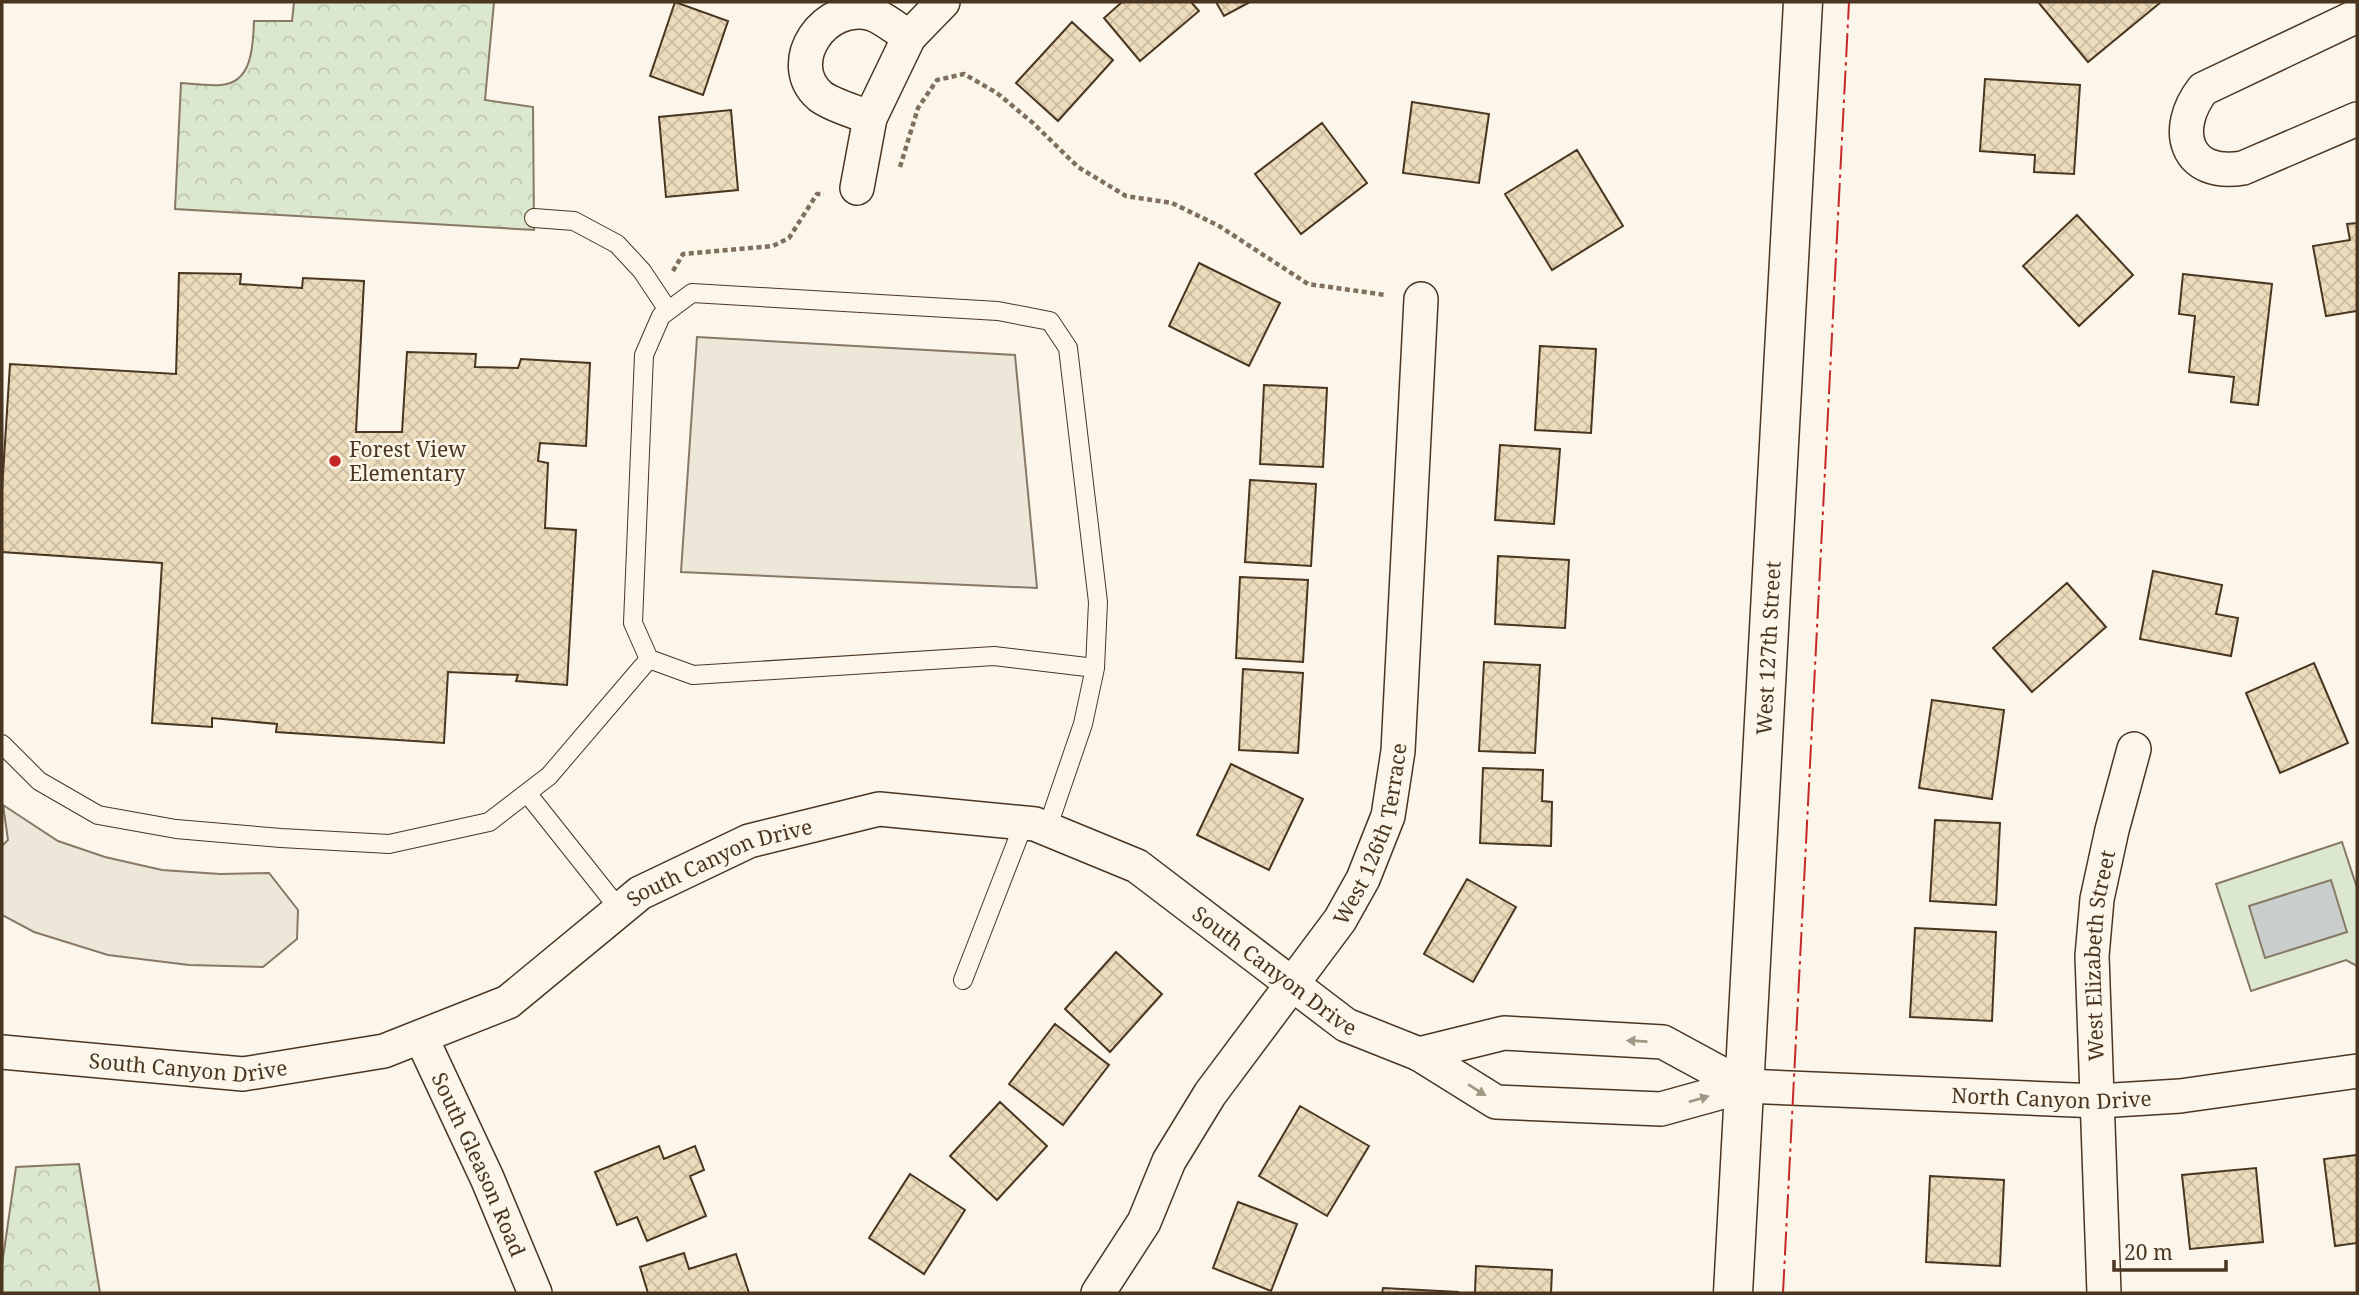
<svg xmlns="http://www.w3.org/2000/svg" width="2359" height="1295" viewBox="0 0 2359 1295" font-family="'Noto Serif',serif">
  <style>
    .green { fill: #dce7d0; stroke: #887966; stroke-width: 2 }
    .forest { fill: url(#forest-crowns); stroke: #887966; stroke-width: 2 }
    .parking { fill: #ede7d9; stroke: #887966; stroke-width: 2 }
    .water { fill: #c9cecd; stroke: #887966; stroke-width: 2 }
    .building { fill: url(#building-cross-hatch); stroke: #4a3520; stroke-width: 2 }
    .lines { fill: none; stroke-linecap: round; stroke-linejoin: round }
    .service-casing { stroke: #4a3520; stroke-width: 20 }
    .minor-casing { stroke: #4a3520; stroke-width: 36 }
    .tertiary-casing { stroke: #4a3520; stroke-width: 41 }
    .path { stroke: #7f6f5c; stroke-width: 4.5; stroke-dasharray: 5 3.5; stroke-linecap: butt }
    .service { stroke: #fbf6e9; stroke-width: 18 }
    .minor { stroke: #fbf6e9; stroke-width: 33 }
    .tertiary { stroke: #fbf6e9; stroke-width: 38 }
    .power { stroke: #c62828; stroke-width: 2; stroke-dasharray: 24 5 3.5 5; stroke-linecap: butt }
    .oneway { fill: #a29684 }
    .poi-dot { fill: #c62828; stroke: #fbf6e9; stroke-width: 2.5 }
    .labels { text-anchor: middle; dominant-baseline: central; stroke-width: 5; stroke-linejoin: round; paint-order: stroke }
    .poi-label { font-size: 21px; fill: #4a3520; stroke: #fbf6e9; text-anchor: start }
    .street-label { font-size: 21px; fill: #4a3520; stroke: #fbf6e9 }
  </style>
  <defs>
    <pattern id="forest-crowns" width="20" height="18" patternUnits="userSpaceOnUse" patternTransform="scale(1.75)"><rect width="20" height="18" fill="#dce7d0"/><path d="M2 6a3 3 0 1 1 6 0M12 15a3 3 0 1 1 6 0" fill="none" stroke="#bec7b2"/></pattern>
    <pattern id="building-cross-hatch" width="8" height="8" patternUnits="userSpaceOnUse" patternTransform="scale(1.75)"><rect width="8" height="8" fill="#ecdcbc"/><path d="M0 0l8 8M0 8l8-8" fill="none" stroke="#ccbda1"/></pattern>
  </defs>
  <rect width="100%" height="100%" fill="#fbf6e9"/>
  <path class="green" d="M2342,842L2357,888V966L2346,960L2251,991L2216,884Z"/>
  <path class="forest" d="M294,2H494L485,100L533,107L534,230L175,209L181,83C194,84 208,86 221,85C253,83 253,44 254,21H292Z
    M79,1164L100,1293H2V1265L16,1167Z"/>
  <path class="parking" d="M697,337L1015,355L1037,588L681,572Z
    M3,805L58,841L105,857L162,870L220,874L269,873L298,910L297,939L263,967L189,965L108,955L34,932L2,915V846L8,840Z"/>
  <path class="water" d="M2331,880L2347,932L2265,958L2249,906Z"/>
  <path class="building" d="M675,2L728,21L703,95L650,76Z
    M1122,2H1191L1199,11L1140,61L1104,18Z
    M1216,2H1250L1224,16Z
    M2038,2H2161L2088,62Z
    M1072,22L1113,60L1058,121L1016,83Z
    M1985,79L2080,85L2074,174L2034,172L2035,155L1980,151Z
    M1412,102L1489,114L1479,183L1403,173Z
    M731,110L738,190L666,197L659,117Z
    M1322,123L1367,183L1301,234L1255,174Z
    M1577,150L1623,226L1552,270L1505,194Z
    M2077,215L2133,275L2079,326L2023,266Z
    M2357,223V311L2326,316L2313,246L2350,240L2347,224Z
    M1199,263L1280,303L1249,366L1169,326Z
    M179,273L241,274L240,284L302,288L303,278L364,281L356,432H402L407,352L476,354L475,367L518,368L521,359L590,363L586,446L540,443L538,461L548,463L545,528L576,530L567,685L516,681L518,675L448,672L444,743L276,732L277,724L212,718V727L152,723L162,563L2,552V490L10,364L176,374Z
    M2183,274L2272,284L2258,405L2231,402L2234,377L2189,372L2195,316L2179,314Z
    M1540,346L1596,349L1591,433L1535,430Z
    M1264,385L1327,388L1323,467L1260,464Z
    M1500,445L1560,449L1554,524L1495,520Z
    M1250,480L1316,484L1311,566L1245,562Z
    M1498,556L1569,560L1565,628L1495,624Z
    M2153,571L2222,585L2216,614L2238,618L2231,656L2140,639Z
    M1240,577L1308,580L1303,662L1236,658Z
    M2067,583L2106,627L2032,692L1993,648Z
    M1484,662L1540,665L1535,753L1479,751Z
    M2314,663L2348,743L2280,773L2246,693Z
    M1243,669L1303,673L1298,753L1239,750Z
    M1932,700L2004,710L1992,799L1919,788Z
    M1231,764L1303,799L1269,870L1197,835Z
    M1483,768L1543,770L1542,801L1552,802L1551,846L1480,843Z
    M1935,820L2000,823L1996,905L1930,901Z
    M1467,879L1516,907L1473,982L1424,954Z
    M1915,928L1996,932L1992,1021L1910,1017Z
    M1116,952L1162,994L1110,1052L1065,1009Z
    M1055,1024L1109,1065L1063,1125L1009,1084Z
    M1000,1102L1047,1146L997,1200L950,1156Z
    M1300,1106L1369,1146L1327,1216L1259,1176Z
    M659,1146L664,1159L695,1146L704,1170L690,1176L706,1216L647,1241L637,1217L617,1225L595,1172Z
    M2357,1155V1243L2335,1246L2324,1159Z
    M2256,1168L2263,1242L2190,1249L2182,1175Z
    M910,1174L965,1210L924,1274L869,1238Z
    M1930,1176L2004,1180L2000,1266L1926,1262Z
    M1238,1202L1297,1224L1271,1291L1213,1268Z
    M684,1253L689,1269L736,1254L749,1293H648L640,1267Z
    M1476,1266L1552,1270L1551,1293H1475Z
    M1383,1288L1458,1292V1293H1382Z"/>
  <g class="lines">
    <g class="service-casing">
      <path id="service" d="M534,218L574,221L617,244L642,271L668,310
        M2,744L39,781L98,815L176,829L281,838L389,844L489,822L549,776L649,659
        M527,793L620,910
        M1047,829L1083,724L1095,668L1098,602L1068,348L1050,321L998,311L692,293L661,316L644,355L633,623L649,659L693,675L994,656L1095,668
        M963,980L1024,823"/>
    </g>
    <g class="minor-casing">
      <g id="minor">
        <path d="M2357,16L2203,89C2171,130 2186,178 2243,168L2357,119"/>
        <path d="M870,118C857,112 831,105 820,96C782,63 825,0 872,14C884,18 898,30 909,37"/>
        <path d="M857,188L870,118L909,37L943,2"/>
        <path id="s1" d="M421,1037L487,1178L535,1293"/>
        <path id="s2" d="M2,1052L243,1074L384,1051L508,1002L640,893L749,841L879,809L1035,824L1137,866L1346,1025L1419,1054L1496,1102L1661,1109L1744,1086L2098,1101L2180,1096L2357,1071"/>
        <path d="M1419,1054L1504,1033L1663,1042L1744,1086"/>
        <path id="s3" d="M1098,1293L1144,1222L1169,1161L1210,1094L1340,920L1363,879L1388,816L1398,751L1421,299"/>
        <path id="s4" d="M2104,1293L2092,956L2097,899L2112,830L2134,749"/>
      </g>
    </g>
    <g class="tertiary-casing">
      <g id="tertiary">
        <path id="s5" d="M1733,1293L1803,2"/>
      </g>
    </g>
    <path class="path" d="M900,167L918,108L937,80L964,74L997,93L1033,123L1078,167L1126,196L1172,203L1219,226L1308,284L1386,295
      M673,271L683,254L773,246L789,238L817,194H824"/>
    <use href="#service" class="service"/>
    <use href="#minor" class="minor"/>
    <use href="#tertiary" class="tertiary"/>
    <path class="power" d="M1783,1293L1849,2"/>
  </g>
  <defs><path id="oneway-solid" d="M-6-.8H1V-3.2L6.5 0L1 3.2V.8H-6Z" transform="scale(1.75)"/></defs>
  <g class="oneway">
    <use href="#oneway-solid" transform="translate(1637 1041) rotate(-177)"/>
    <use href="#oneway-solid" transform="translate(1477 1090) rotate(32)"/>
    <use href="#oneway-solid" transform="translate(1699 1099) rotate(-16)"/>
  </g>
  <circle class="poi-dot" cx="335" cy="461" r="7"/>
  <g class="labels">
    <g class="poi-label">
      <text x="349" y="449">Forest View<tspan x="349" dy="24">Elementary</tspan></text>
    </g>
    <g class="street-label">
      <text stroke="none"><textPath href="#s5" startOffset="646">West 127th Street</textPath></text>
      <text stroke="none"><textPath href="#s3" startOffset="539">West 126th Terrace</textPath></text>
      <text stroke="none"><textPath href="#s2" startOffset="775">South Canyon Drive</textPath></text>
      <text stroke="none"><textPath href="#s4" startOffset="338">West Elizabeth Street</textPath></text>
      <text stroke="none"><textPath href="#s2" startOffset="1384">South Canyon Drive</textPath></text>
      <text stroke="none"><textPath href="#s2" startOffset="187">South Canyon Drive</textPath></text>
      <text stroke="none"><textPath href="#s2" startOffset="2202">North Canyon Drive</textPath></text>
      <text stroke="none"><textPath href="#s1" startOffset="140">South Gleason Road</textPath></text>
    </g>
  </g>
  <rect width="2359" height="1295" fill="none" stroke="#4a3520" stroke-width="7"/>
  <path d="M2114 1260v10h112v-10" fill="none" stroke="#4a3520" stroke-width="3.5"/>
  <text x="2124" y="1260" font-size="21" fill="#4a3520" stroke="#fbf6e9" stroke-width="5" paint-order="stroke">20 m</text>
</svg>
